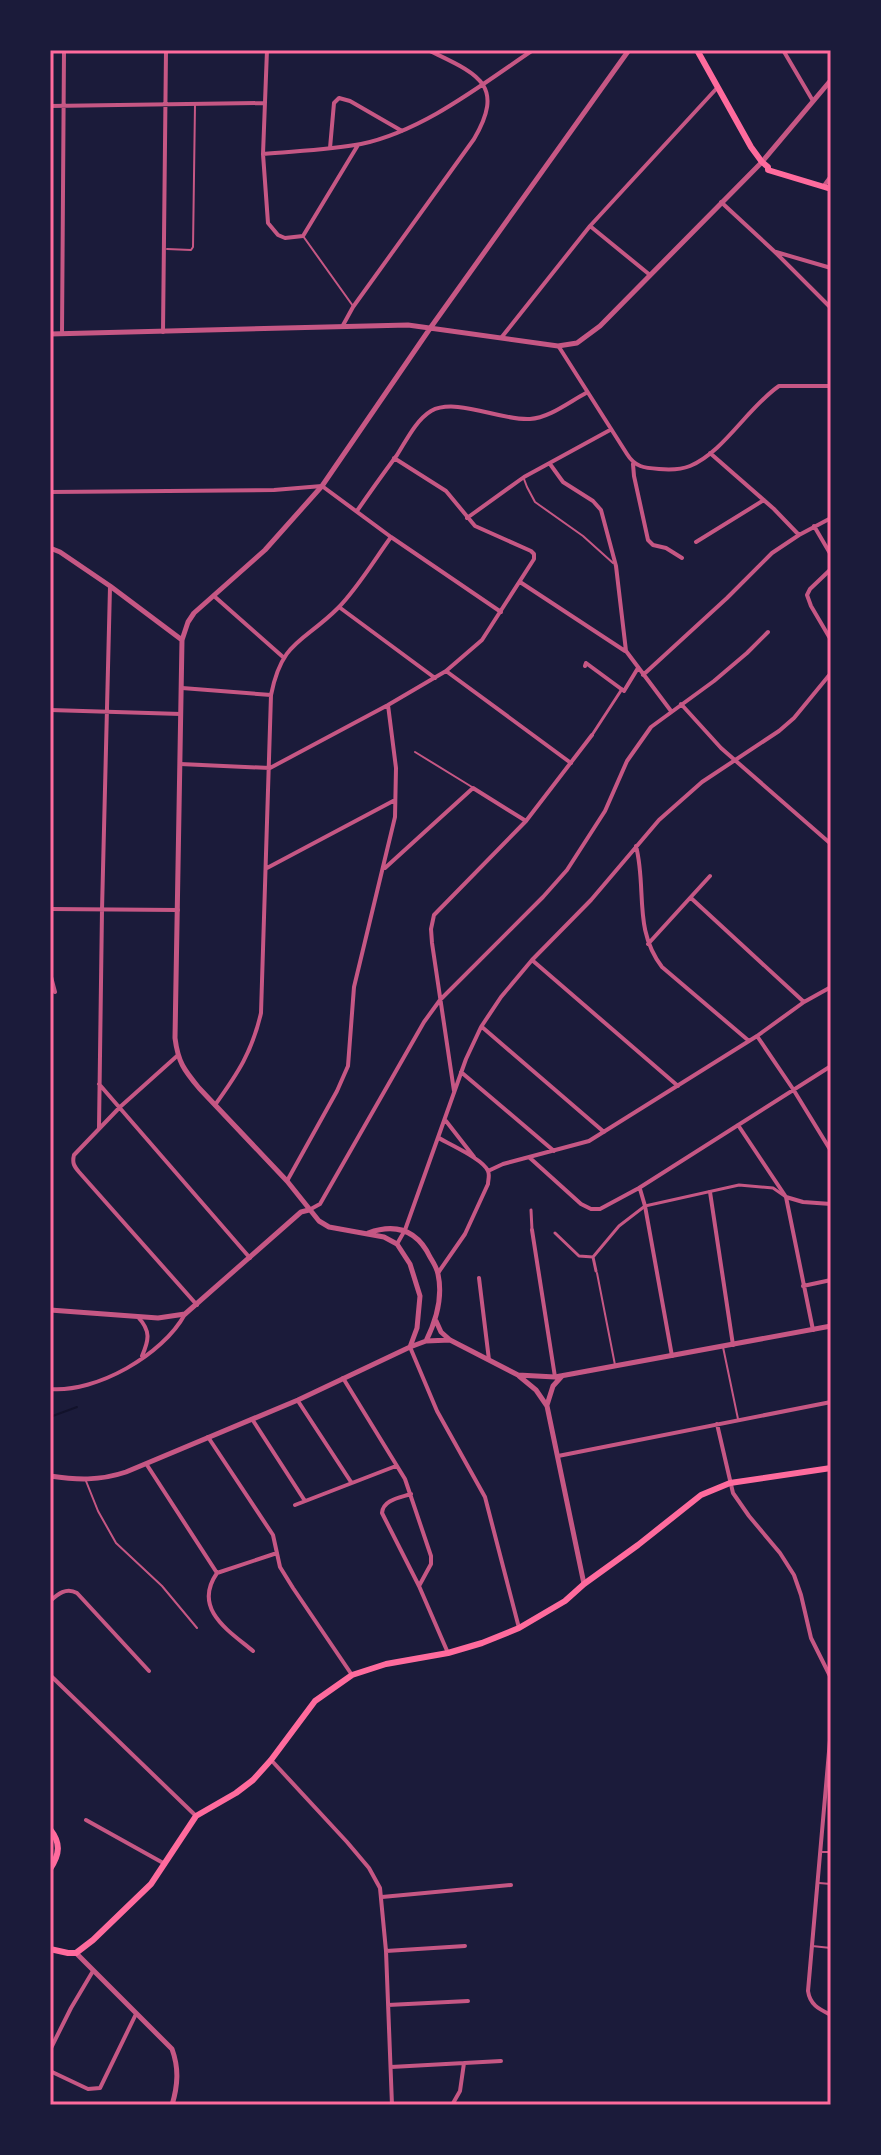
<svg xmlns="http://www.w3.org/2000/svg" width="881" height="2155" viewBox="0 0 881 2155" font-family="'Public Sans',sans-serif">
  <style>
    .lines { fill: none; stroke-linecap: round; stroke-linejoin: round }
    .stream { stroke: #12122b; stroke-width: 2 }
    .service { stroke: #c65784; stroke-width: 2 }
    .pedestrian { stroke: #c65784; stroke-width: 3 }
    .minor { stroke: #c65784; stroke-width: 4 }
    .tertiary { stroke: #c65784; stroke-width: 5 }
    .secondary { stroke: #ff6b9d; stroke-width: 6 }
    .neatline { fill: none; stroke: #ff6b9d; stroke-width: 3 }
  </style>
  <rect width="100%" height="100%" fill="#1b1b3a"/>
  <g class="lines">
    <path class="stream" d="M50,1417L77,1407"/>
    <path class="service" d="M303,236L353,306
      M167,249L191,250L193,247L195,105
      M524,479L527,487L535,502L583,536L613,563
      M415,752L472,787
      M597,1273L615,1365
      M723,1347L738,1419
      M86,1481L98,1511L116,1543L162,1586L197,1628
      M822,1852H831
      M819,1883L831,1884
      M812,1946L831,1948"/>
    <path class="pedestrian" d="M592,735L622,689
      M531,1210L532,1230
      M555,1233L579,1256L593,1257L619,1226L645,1206L739,1185L773,1188L786,1197
      M593,1257L596,1271"/>
    <path class="minor" d="M267,50L263,154L268,223L278,235L285,238L303,236L358,145
      M783,50L813,101
      M50,106L264,103
      M330,148L334,103L339,98L350,101L402,131
      M263,154C295,151 329,150 361,144C423,131 481,85 533,50
      M823,187L831,176
      M721,202L775,252L831,308
      M590,226L650,275
      M776,252L831,268
      M342,327L353,307L474,139C507,83 475,73 428,50
      M163,332L166,50
      M62,334L64,50
      M501,338L590,226L717,88
      M559,347L627,454C635,467 644,468 659,469C670,470 680,470 690,466C724,452 748,407 779,386H831
      M710,453L774,509L799,535
      M550,464L563,482L593,501L601,510L616,566L626,651L671,711
      M633,464L634,476L648,540L653,545L666,548L682,558
      M50,492L274,490L322,486L391,537L501,612
      M357,511C370,492 383,474 397,455C406,441 416,420 431,411C456,397 501,421 530,419C549,418 569,402 586,393
      M467,518L524,477L610,430
      M814,526L831,555
      M696,542L764,500
      M831,569L810,589L807,595L811,606L831,640
      M520,582L625,651
      M214,596L283,657
      M339,607L435,678
      M585,666L586,663L624,691L638,668
      M446,671L571,763
      M643,675L727,598L772,553L799,535L831,518
      M182,688L271,695
      M681,704L721,748L831,844
      M50,710L181,714
      M180,764L270,768L388,705L446,671L482,640L534,559V554L531,551L475,526L446,491L394,458
      M636,846C647,889 633,929 662,967L749,1041
      M267,868L395,800
      M385,868L473,788L526,821
      M691,898L804,1002
      M50,909L178,910
      M648,944L710,876
      M532,960L678,1086
      M50,973L55,992
      M482,1027L604,1132
      M757,1036L793,1089L831,1151
      M177,1056L120,1107L74,1155C72,1163 74,1166 79,1172L197,1305
      M461,1072L554,1151
      M99,1084L250,1258
      M454,1091L432,943L431,929L434,915L526,821L592,735
      M215,1105C238,1073 252,1052 261,1013L271,695C282,640 303,643 338,608C357,589 375,559 391,537
      M446,1121L474,1157
      M738,1125L786,1197L813,1330
      M99,1128L102,910L110,587
      M530,1158L581,1204L591,1209H600L639,1188L831,1066
      M488,1171L503,1164L589,1141L757,1036L804,1002L831,987
      M287,1181L337,1091L348,1066L354,987L395,817L396,768L388,705
      M640,1189L645,1206L672,1356
      M710,1192L733,1345
      M786,1197L803,1202L831,1204
      M309,1210L320,1204L424,1022L440,1000L543,897L567,870L605,811L627,761L651,727L714,681L747,653L768,632
      M532,1230L555,1377
      M397,1244L405,1230L466,1059L481,1027L501,997L532,960L591,900L659,820L702,782L779,731L794,718L831,673
      M438,1273L465,1234L488,1184C488,1180 490,1175 488,1171C483,1159 450,1145 439,1138
      M479,1278L489,1360
      M803,1286L831,1280
      M138,1317C151,1331 149,1340 142,1356
      M410,1347L437,1411L485,1497L519,1628
      M343,1378L405,1479L431,1556V1564L419,1586
      M50,1389C96,1393 163,1355 185,1314
      M298,1401L351,1482
      M252,1419L305,1501
      M717,1424L733,1493L749,1516L780,1553L794,1575L801,1595L811,1638L831,1678
      M208,1437L273,1535L280,1567L293,1588L352,1675
      M558,1456L831,1402
      M147,1465L217,1573
      M411,1494C399,1498 383,1500 382,1513L419,1586L448,1653
      M295,1505L396,1466
      M50,1601C58,1594 66,1587 77,1593L149,1671
      M253,1651C229,1631 192,1609 217,1573L277,1553
      M50,1675L195,1815
      M831,1729L808,1991C810,2005 819,2009 831,2015
      M272,1761L347,1842L369,1868L380,1888L386,1951L392,2105
      M86,1820L165,1864
      M382,1897L511,1885
      M386,1951L465,1946
      M388,2005L468,2001
      M50,2050L71,2008L93,1971
      M391,2067L501,2061
      M50,2071L88,2089L100,2088L136,2014
      M452,2105L460,2091L464,2063"/>
    <path class="tertiary" d="M50,334L408,325L558,346L577,343L600,326L762,162L831,80
      M50,548L60,552L110,586L182,640
      M368,1233C396,1223 417,1230 430,1257C433,1262 437,1268 438,1274C443,1297 436,1321 426,1341
      M50,1310L158,1318L185,1314L301,1212L309,1210
      M436,1321L441,1332L450,1340L518,1375L555,1377L831,1326
      M410,1347L417,1328L420,1296L410,1264L397,1244L384,1237L329,1227L319,1221L287,1181L199,1088C184,1070 178,1062 175,1038L182,640L188,622L194,613L265,550L322,486L431,327L629,50
      M519,1376L536,1390L547,1406L584,1584
      M547,1405L553,1386L562,1376
      M50,1476C77,1480 99,1481 126,1472L298,1400L410,1347L426,1341L450,1340
      M76,1953L172,2049C179,2068 178,2085 172,2105"/>
    <path class="secondary" d="M697,50L751,147L762,162L768,167V170L831,189
      M50,1829C61,1843 60,1854 50,1869
      M50,1949L68,1953H76L93,1940L151,1884L196,1816L236,1793L253,1780L271,1760L315,1701L352,1675L386,1664L448,1653L482,1643L519,1628L565,1601L584,1584L638,1545L701,1495L730,1483L831,1468"/>
  </g>
  <rect width="881" height="2155" fill="none" stroke="#1b1b3a" stroke-width="104"/>
  <rect x="52" y="52" width="777" height="2051" class="neatline"/>
</svg>
